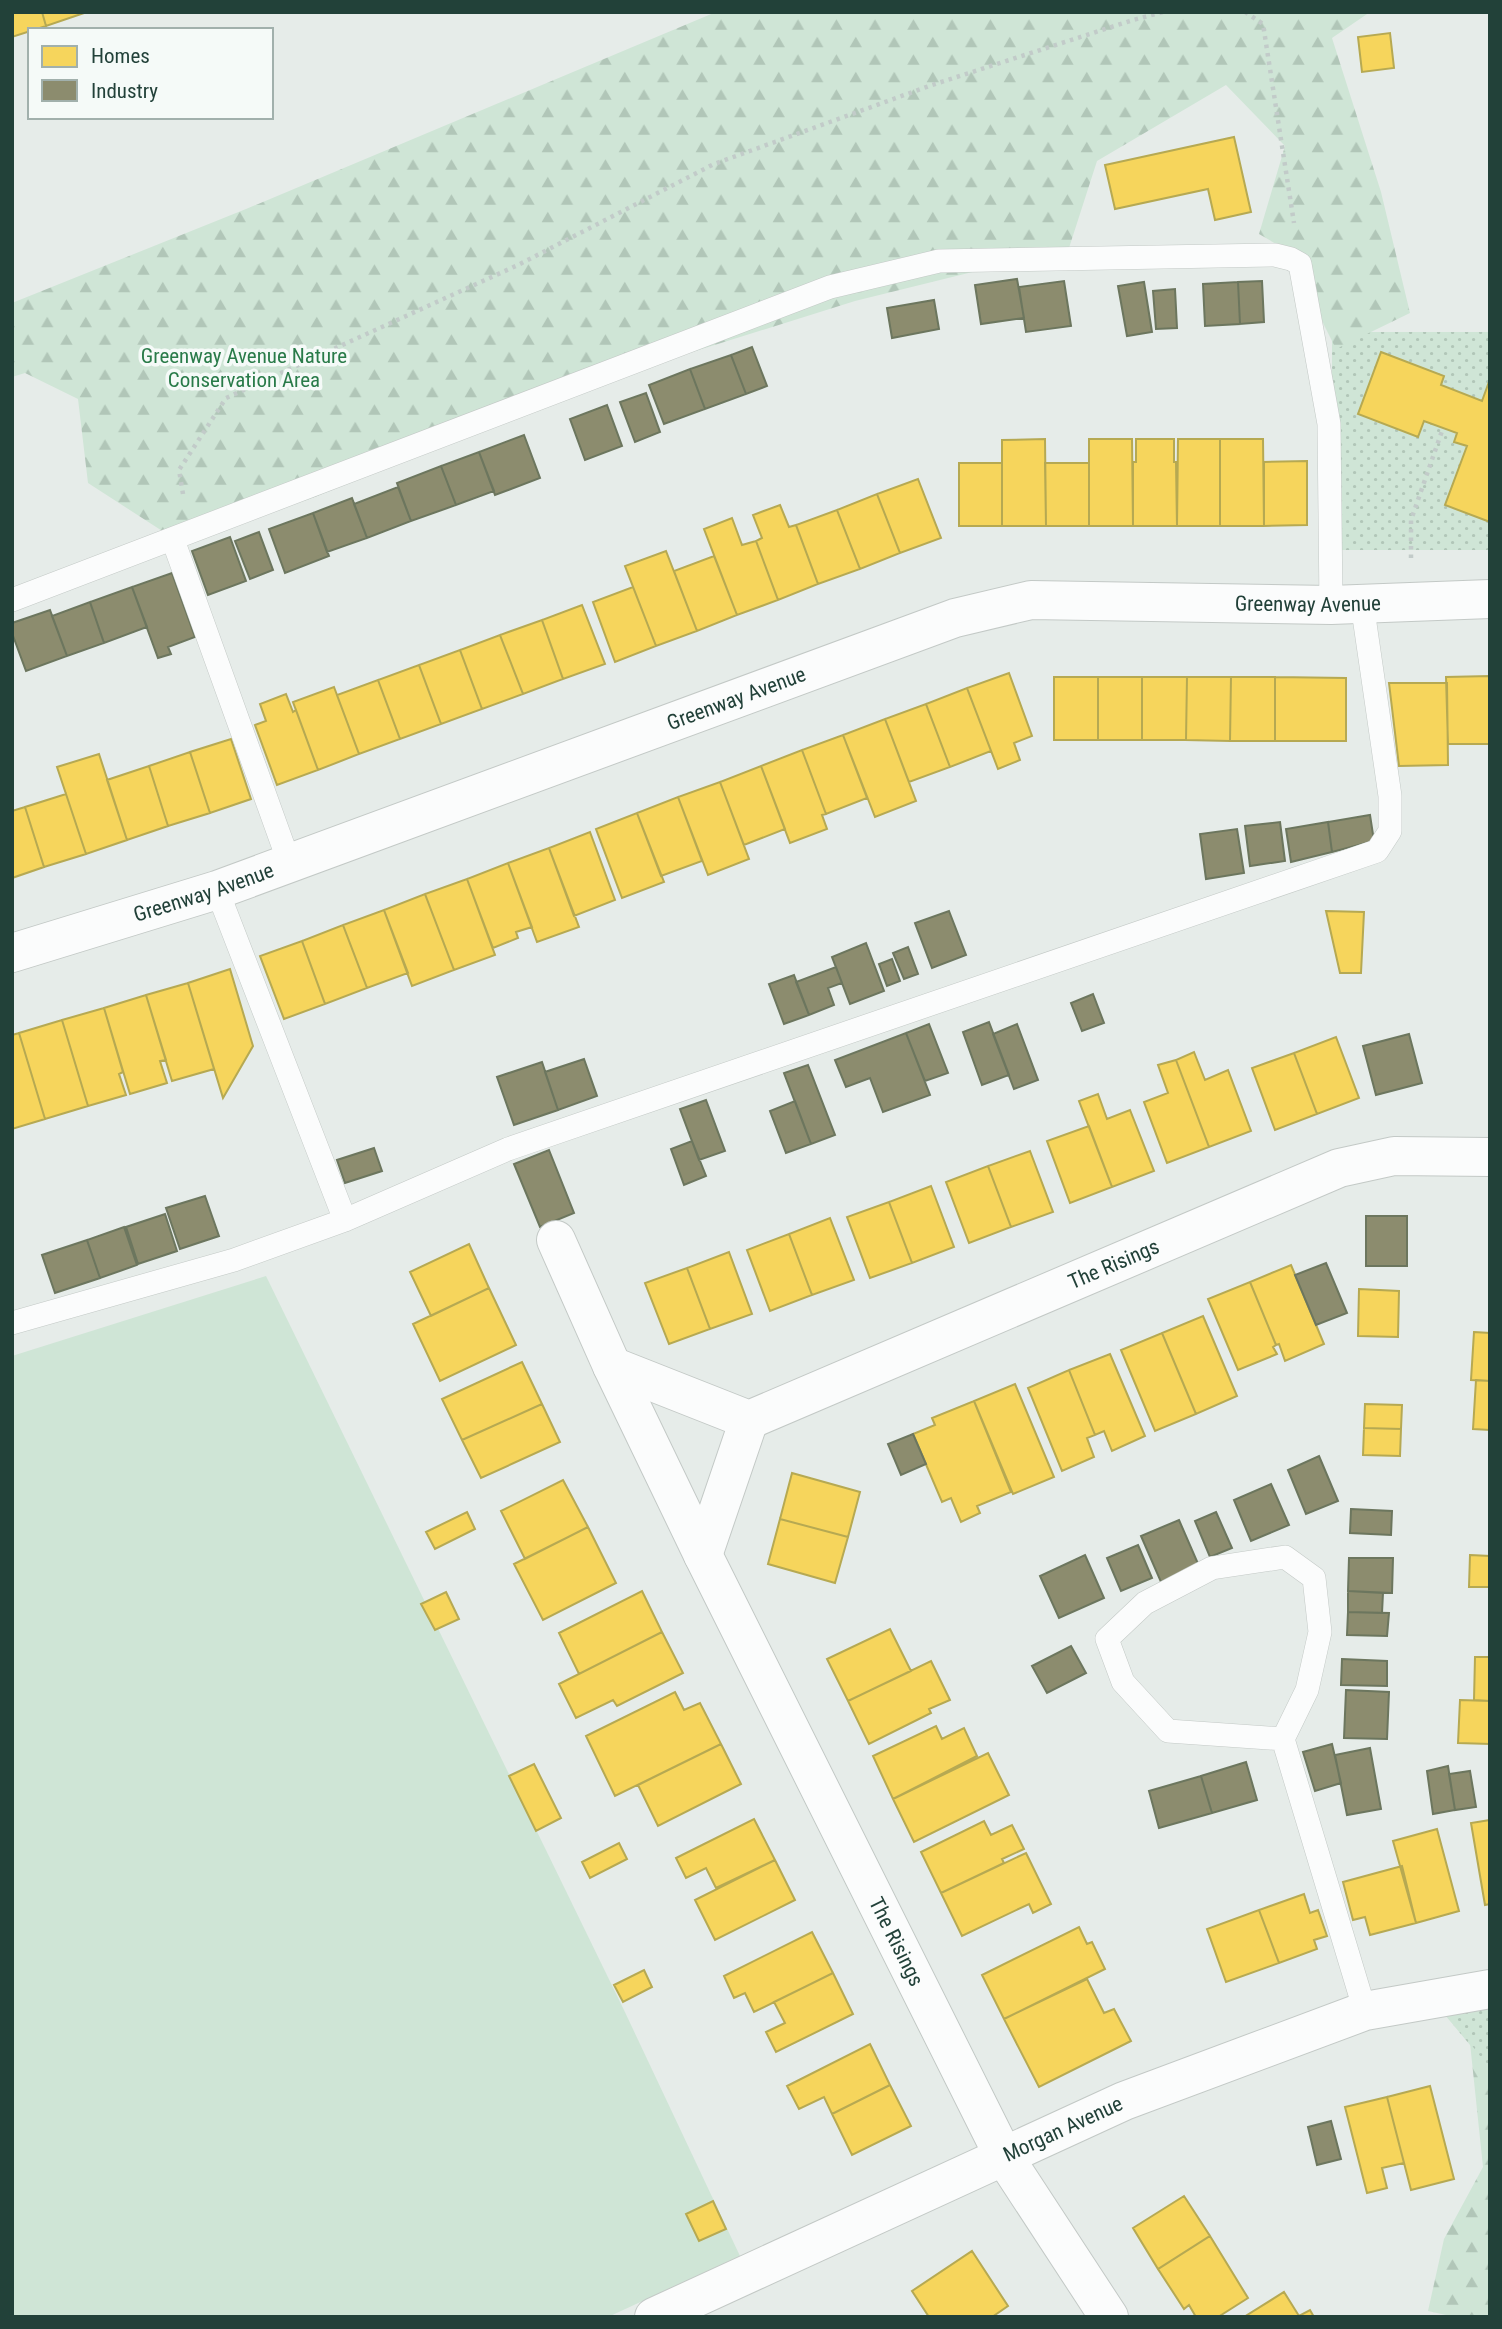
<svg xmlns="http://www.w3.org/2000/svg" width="1502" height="2329" viewBox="0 0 1502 2329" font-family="'Roboto Condensed',sans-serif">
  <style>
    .green { fill: url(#green-dots) }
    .forest { fill: url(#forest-firs) }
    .pitch { fill: #cfe5d6 }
    .homes { fill: #f6d55c; stroke: #b6a952; stroke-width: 2 }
    .industry { fill: #8c8c6e; stroke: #6c765e; stroke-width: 2 }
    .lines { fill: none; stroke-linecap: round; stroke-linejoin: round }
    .service-casing { stroke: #c3c9c6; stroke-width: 24 }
    .minor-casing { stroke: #c3c9c6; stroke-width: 40 }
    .path { stroke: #c2cbc9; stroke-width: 4.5; stroke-dasharray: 3.5 5; stroke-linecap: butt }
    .service { stroke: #fbfcfc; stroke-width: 23 }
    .minor { stroke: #fbfcfc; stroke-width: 38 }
    .labels { text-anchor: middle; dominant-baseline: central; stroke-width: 7; stroke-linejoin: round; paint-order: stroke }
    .park-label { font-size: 21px; fill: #297b49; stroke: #f5faf8 }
    .street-label { font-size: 21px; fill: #224139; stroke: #f5faf8 }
  </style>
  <defs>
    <pattern id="green-dots" width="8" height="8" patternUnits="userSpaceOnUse" patternTransform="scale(1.75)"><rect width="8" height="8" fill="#cfe5d6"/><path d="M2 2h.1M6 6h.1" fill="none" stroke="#b1c6b8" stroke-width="1.8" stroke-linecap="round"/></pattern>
    <pattern id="forest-firs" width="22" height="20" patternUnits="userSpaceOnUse" patternTransform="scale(1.75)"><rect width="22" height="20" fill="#cfe5d6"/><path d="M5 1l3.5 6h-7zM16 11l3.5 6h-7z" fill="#b1c6b8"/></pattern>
  </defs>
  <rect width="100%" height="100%" fill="#e6ece9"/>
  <path class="green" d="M1332,332H1490V550H1332Z
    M1490,2008V2069L1445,2015Z"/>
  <path class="forest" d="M716,12H1370L1332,38L1381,192L1410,313L1336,349L1314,305L1302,259L1259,234L1285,146L1226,85L1097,161L1069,248L855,301L635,370L307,500L170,536L88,483L78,399L25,373L12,377V303L246,209Z
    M1470,2043L1490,2069V2317H1455L1428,2311L1444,2239L1483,2167Z"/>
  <path class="pitch" d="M266,1276L623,2008L740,2256L608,2317H12V1356Z"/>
  <path class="homes" d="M12,12H42L46,26L12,37Z
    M42,12H87L46,26Z
    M1390,33L1394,68L1362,72L1358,37Z
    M1234,137L1251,212L1215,220L1208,189L1115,209L1105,165Z
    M1381,352L1444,376L1441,385L1482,401L1490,379V522L1445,505L1467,446L1454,442L1457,433L1424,421L1418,437L1358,414Z
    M1045,439L1046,526H1002V440Z
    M1089,439H1132L1133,526H1089Z
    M1136,439H1174V462H1176L1177,526H1133V462H1136Z
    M1178,439H1220V526H1177Z
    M1220,439H1263L1264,526H1220Z
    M1307,461V525L1264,526V462Z
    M959,463H1002V526H959Z
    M1045,463H1089V526H1046Z
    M918,479L941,538L900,553L877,494Z
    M877,494L900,553L860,569L837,510Z
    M780,505L789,527L796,525L818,584L778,600L756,541L762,538L753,515Z
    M837,510L860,569L818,584L796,525Z
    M732,518L742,545L756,541L778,600L737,615L704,529Z
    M666,551L697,631L656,646L625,566Z
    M714,556L737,615L697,631L674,571Z
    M633,587L656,646L615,662L593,602Z
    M582,605L605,664L563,679L542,620Z
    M542,620L563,679L523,694L500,635Z
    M500,635L523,694L482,709L460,650Z
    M460,650L482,709L441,724L419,665Z
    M419,665L441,724L400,739L378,680Z
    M1009,673L1032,736L1014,743L1020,760L998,769L967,688Z
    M1490,676V744H1448L1446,677Z
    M1054,677H1098V740H1054Z
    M1098,677H1142V740H1098Z
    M1142,677H1187L1186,740H1142Z
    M1187,677H1231L1230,741L1186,740Z
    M1231,677H1275V741H1230Z
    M1275,677L1346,678V741H1275Z
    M378,680L400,739L359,754L337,695Z
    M1389,683H1447L1448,765L1399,766Z
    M334,687L359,754L318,770L293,702Z
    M967,688L991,751L950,767L926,704Z
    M286,694L293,712L296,710L318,770L277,785L255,725L266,721L260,704Z
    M926,704L950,767L909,782L885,719Z
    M885,719L916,801L875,817L843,735Z
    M843,735L867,798L826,814L802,750Z
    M231,739L251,799L210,813L190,752Z
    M802,750L826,814L822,815L827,829L790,843L761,766Z
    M190,752L210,813L168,826L149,766Z
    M99,754L127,840L86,854L57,767Z
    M149,766L168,826L127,840L107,780Z
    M761,766L785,829L744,845L720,782Z
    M720,782L749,859L708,875L678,797Z
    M66,794L86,854L44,867L25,807Z
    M678,797L702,861L661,876L637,813Z
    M25,807L44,867L12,878V811Z
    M637,813L664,882L622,898L596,829Z
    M590,832L615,900L574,916L549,848Z
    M549,848L579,927L537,942L508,863Z
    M508,863L532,927L516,932L518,938L493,948L467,879Z
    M467,879L495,955L454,970L425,894Z
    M425,894L454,970L412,986L384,910Z
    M384,910L408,973L367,988L343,925Z
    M1326,911L1364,912L1361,973H1340Z
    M343,925L367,988L325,1004L302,941Z
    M302,941L325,1004L284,1019L260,956Z
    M230,969L253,1046L223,1098L188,983Z
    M188,983L214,1069L172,1081L146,995Z
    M146,995L166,1060L160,1061L167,1083L130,1094L104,1008Z
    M104,1008L123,1072L119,1074L126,1095L88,1106L62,1020Z
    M62,1020L88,1106L45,1119L19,1033Z
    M19,1033L45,1119L12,1129V1035Z
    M1336,1037L1359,1098L1317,1114L1294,1053Z
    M1194,1052L1205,1080L1228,1070L1251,1131L1209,1147L1176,1060Z
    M1294,1053L1317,1114L1275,1130L1252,1068Z
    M1176,1060L1209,1147L1167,1163L1144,1102L1168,1093L1158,1065Z
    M1098,1094L1107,1119L1130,1110L1154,1171L1112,1187L1079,1101Z
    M1089,1126L1112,1187L1070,1203L1047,1141Z
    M1030,1151L1053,1212L1011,1227L988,1166Z
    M988,1166L1011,1227L969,1243L946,1182Z
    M931,1186L954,1247L912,1263L889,1202Z
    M889,1202L912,1263L870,1278L847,1217Z
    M830,1218L854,1280L812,1295L789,1234Z
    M789,1234L812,1295L770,1311L747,1250Z
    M469,1244L489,1288L431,1316L410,1272Z
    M729,1252L752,1314L710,1329L687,1268Z
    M1291,1265L1324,1344L1285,1361L1279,1344L1276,1345L1250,1282Z
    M687,1268L710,1329L669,1344L645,1283Z
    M1250,1282L1276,1345L1273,1347L1277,1354L1238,1370L1208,1299Z
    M489,1288L516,1345L440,1381L413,1324Z
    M1359,1289L1399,1291L1398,1337L1358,1336Z
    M1203,1316L1237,1396L1196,1414L1162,1333Z
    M1474,1332L1490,1333V1381L1471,1380Z
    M1162,1333L1196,1414L1155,1431L1121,1350Z
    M1110,1354L1145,1436L1112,1451L1104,1431L1095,1435L1069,1370Z
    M522,1362L542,1404L462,1440L442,1399Z
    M1069,1370L1095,1435L1087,1438L1094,1457L1062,1471L1028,1388Z
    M1476,1380L1490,1381V1430L1473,1429Z
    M1015,1384L1054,1477L1013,1494L974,1401Z
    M974,1401L1011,1492L977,1506L980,1513L961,1522L951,1498L942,1502L913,1434L935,1425L932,1418Z
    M542,1404L560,1442L481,1478L462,1440Z
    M1365,1404L1402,1405L1401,1429L1364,1428Z
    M1364,1428L1401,1429L1400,1456L1363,1455Z
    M792,1473L860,1492L848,1537L780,1519Z
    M563,1480L588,1527L525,1559L501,1511Z
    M467,1512L475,1529L435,1549L426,1532Z
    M780,1519L848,1537L835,1583L768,1564Z
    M588,1527L616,1583L543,1620L514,1564Z
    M1470,1555L1490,1556V1587H1469Z
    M642,1591L662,1632L579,1674L559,1633Z
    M446,1592L459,1619L435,1630L421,1604Z
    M890,1629L911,1671L848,1701L827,1659Z
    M662,1632L683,1673L617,1706L613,1700L576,1718L559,1684Z
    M1475,1657H1490V1701L1474,1700Z
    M931,1661L950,1700L929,1709L931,1713L869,1744L848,1701Z
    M675,1692L684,1710L700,1703L721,1744L615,1796L586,1736Z
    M1460,1700L1490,1701V1744L1458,1743Z
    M936,1726L942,1739L964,1728L977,1756L893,1799L873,1756Z
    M721,1744L741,1784L658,1826L638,1785Z
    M988,1753L1009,1795L914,1842L893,1799Z
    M534,1764L561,1818L536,1831L509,1776Z
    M754,1819L775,1860L716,1888L706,1868L686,1878L676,1858Z
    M1490,1820V1904L1485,1905L1471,1823Z
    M984,1821L991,1835L1012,1825L1024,1849L1002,1859L1004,1863L941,1893L921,1852Z
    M1437,1829L1459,1911L1416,1923L1393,1841Z
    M619,1843L627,1859L590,1878L582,1862Z
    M1026,1853L1051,1904L1033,1913L1029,1904L962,1936L941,1893Z
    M775,1860L795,1900L715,1940L695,1900Z
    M1402,1866L1416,1923L1370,1935L1365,1917L1353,1920L1343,1882Z
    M1304,1894L1310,1913L1318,1910L1327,1936L1314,1940L1317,1949L1279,1963L1259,1910Z
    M1259,1910L1279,1963L1226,1982L1207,1929Z
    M1079,1927L1087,1944L1092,1942L1105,1969L1004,2019L982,1975Z
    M812,1932L833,1973L754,2012L745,1993L734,1998L724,1976Z
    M644,1970L652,1987L623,2002L614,1985Z
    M833,1973L853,2014L776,2052L766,2032L785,2023L774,2002Z
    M1087,1979L1104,2013L1114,2009L1131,2041L1039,2087L1004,2019Z
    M870,2044L890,2085L832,2114L824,2097L799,2109L787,2086Z
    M890,2085L911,2126L852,2155L832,2114Z
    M1430,2086L1454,2179L1411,2190L1387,2097Z
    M1387,2097L1404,2163L1382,2168L1387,2188L1367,2193L1345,2107Z
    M1184,2196L1210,2236L1158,2269L1133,2228Z
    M713,2201L726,2229L699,2241L686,2214Z
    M1210,2236L1248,2298L1218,2317H1196L1189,2305L1184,2309L1158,2269Z
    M972,2251L1008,2306L992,2317H929L912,2291Z
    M1284,2292L1299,2316L1310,2310L1314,2317H1244Z"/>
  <path class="industry" d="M1017,279L1024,318L981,324L975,285Z
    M1064,281L1071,326L1026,332L1019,287Z
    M1262,281L1264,322L1240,324L1238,282Z
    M1144,282L1152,332L1127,336L1118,286Z
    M1238,282L1240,324L1205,326L1203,284Z
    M1175,289L1177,328L1156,329L1153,291Z
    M934,300L939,329L892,338L887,308Z
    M752,347L767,386L746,394L731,355Z
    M731,355L746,394L705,409L690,369Z
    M690,369L705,409L664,424L649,385Z
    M646,393L660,432L635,442L620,402Z
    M607,405L622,446L585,460L570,419Z
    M524,435L540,478L495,495L479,452Z
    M479,452L494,491L456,505L441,466Z
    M441,466L456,505L411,521L397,483Z
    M398,487L411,521L367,538L354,504Z
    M352,498L367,538L327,552L313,513Z
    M313,513L329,556L285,573L269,529Z
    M259,532L273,570L250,579L235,541Z
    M230,537L246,581L208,595L192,551Z
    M172,573L195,637L168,647L171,654L158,658L132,587Z
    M132,587L147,627L104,643L90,602Z
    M90,602L104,643L67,656L52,616Z
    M50,610L67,656L26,671L12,633V623Z
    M1370,815L1374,841L1332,852L1328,822Z
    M1280,822L1285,861L1250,866L1245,826Z
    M1328,822L1332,852L1291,862L1286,829Z
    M1237,829L1244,873L1206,879L1200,834Z
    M949,911L966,955L932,968L915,923Z
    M866,943L884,991L850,1004L832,957Z
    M908,947L918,974L904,979L893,953Z
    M892,959L900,981L887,986L879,964Z
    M836,967L842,983L828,988L834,1005L809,1015L796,982Z
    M794,975L809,1015L784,1024L769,984Z
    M1093,994L1104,1023L1082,1031L1071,1003Z
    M989,1022L1009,1075L982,1085L963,1032Z
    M929,1024L948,1073L925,1081L906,1033Z
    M1017,1024L1038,1080L1014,1089L993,1034Z
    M906,1033L930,1095L883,1112L870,1078L846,1087L835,1060Z
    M1409,1034L1422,1083L1376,1095L1363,1046Z
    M584,1059L597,1096L558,1110L545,1072Z
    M542,1062L558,1110L514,1125L497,1077Z
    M808,1065L835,1135L811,1144L784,1073Z
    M706,1100L725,1151L699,1160L680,1109Z
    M795,1101L811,1144L786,1153L770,1111Z
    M692,1141L706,1176L684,1185L671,1149Z
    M374,1148L382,1171L345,1183L337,1160Z
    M549,1150L574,1213L540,1227L514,1164Z
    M205,1196L219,1236L180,1249L166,1208Z
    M165,1214L177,1251L138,1264L126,1227Z
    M1366,1216H1407V1266H1366Z
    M124,1227L137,1265L100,1278L87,1240Z
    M87,1240L100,1278L55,1293L42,1255Z
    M1326,1263L1347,1313L1316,1325L1295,1275Z
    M913,1434L926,1464L901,1475L888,1444Z
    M1319,1456L1338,1501L1306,1514L1288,1470Z
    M1271,1484L1289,1525L1251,1541L1234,1500Z
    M1351,1509L1392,1511L1391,1535L1350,1533Z
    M1216,1512L1232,1548L1210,1557L1195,1521Z
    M1179,1520L1199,1566L1161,1582L1141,1536Z
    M1138,1545L1152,1578L1121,1591L1107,1558Z
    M1085,1555L1104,1598L1059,1618L1040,1576Z
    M1349,1558H1393L1392,1593L1348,1591Z
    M1348,1591L1383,1593L1382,1613L1348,1612Z
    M1348,1612L1389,1613L1387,1636L1347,1635Z
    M1071,1646L1086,1673L1047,1693L1032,1666Z
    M1342,1659L1387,1661V1686L1341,1685Z
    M1346,1690L1389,1692L1387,1739L1344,1738Z
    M1332,1744L1341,1783L1315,1791L1303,1752Z
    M1370,1748L1381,1809L1347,1815L1335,1755Z
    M1246,1762L1257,1800L1212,1813L1201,1776Z
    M1448,1766L1455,1810L1433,1814L1427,1771Z
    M1470,1771L1476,1807L1455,1810L1449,1774Z
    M1201,1776L1212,1813L1159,1828L1149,1791Z
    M1331,2121L1341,2159L1317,2165L1308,2127Z"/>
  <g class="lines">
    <g class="service-casing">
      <path id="service" d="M173,540L289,862
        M12,600L830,287L939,261L1275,255L1291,259L1300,264L1329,424L1331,605
        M217,890L345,1220
        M12,1323L234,1260L345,1220L508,1149L1377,851L1390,831V796L1362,603
        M1283,1739L1168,1731L1123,1682L1107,1639L1145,1603L1212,1568L1285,1557L1314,1578L1320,1632L1307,1690L1283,1739L1365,2011"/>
    </g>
    <g class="minor-casing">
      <g id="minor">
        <path id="s1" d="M12,953L217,890L955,618L1031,600L1331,605L1490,599"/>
        <path id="s2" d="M556,1240L612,1366L703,1555L1003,2155L1109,2317"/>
        <path id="s3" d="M612,1366L749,1420L1339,1168L1394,1156L1490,1157"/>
        <path d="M703,1555L749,1420"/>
        <path id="s4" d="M654,2317L1124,2101L1365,2011L1490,1989"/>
      </g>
    </g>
    <path class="path" d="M1245,12L1263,24L1294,223
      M183,494L179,470L226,398L518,265L714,164L932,85L1133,20L1163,12
      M1411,558V520L1443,428"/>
    <use href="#service" class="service"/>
    <use href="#minor" class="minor"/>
  </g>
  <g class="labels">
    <g class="park-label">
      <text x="244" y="356">Greenway Avenue Nature<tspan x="244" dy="24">Conservation Area</tspan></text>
    </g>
    <g class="street-label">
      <text stroke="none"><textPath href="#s1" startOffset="1356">Greenway Avenue</textPath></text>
      <text stroke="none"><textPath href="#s1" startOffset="768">Greenway Avenue</textPath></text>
      <text stroke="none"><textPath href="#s1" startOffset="201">Greenway Avenue</textPath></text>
      <text stroke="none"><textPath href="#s3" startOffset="544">The Risings</textPath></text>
      <text stroke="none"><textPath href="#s2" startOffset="780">The Risings</textPath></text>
      <text stroke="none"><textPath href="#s4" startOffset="450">Morgan Avenue</textPath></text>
    </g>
  </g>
  <rect width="1502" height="2329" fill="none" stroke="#224139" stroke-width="28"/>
  <rect x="28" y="28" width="245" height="91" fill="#f5faf8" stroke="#a1b0ac" stroke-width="2"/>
  <rect x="42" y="46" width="35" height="21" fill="#f6d55c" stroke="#a1b0ac" stroke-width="2"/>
  <text x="91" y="63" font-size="21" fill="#224139">Homes</text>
  <rect x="42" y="80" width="35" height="21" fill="#8c8c6e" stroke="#a1b0ac" stroke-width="2"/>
  <text x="91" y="98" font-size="21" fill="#224139">Industry</text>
</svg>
